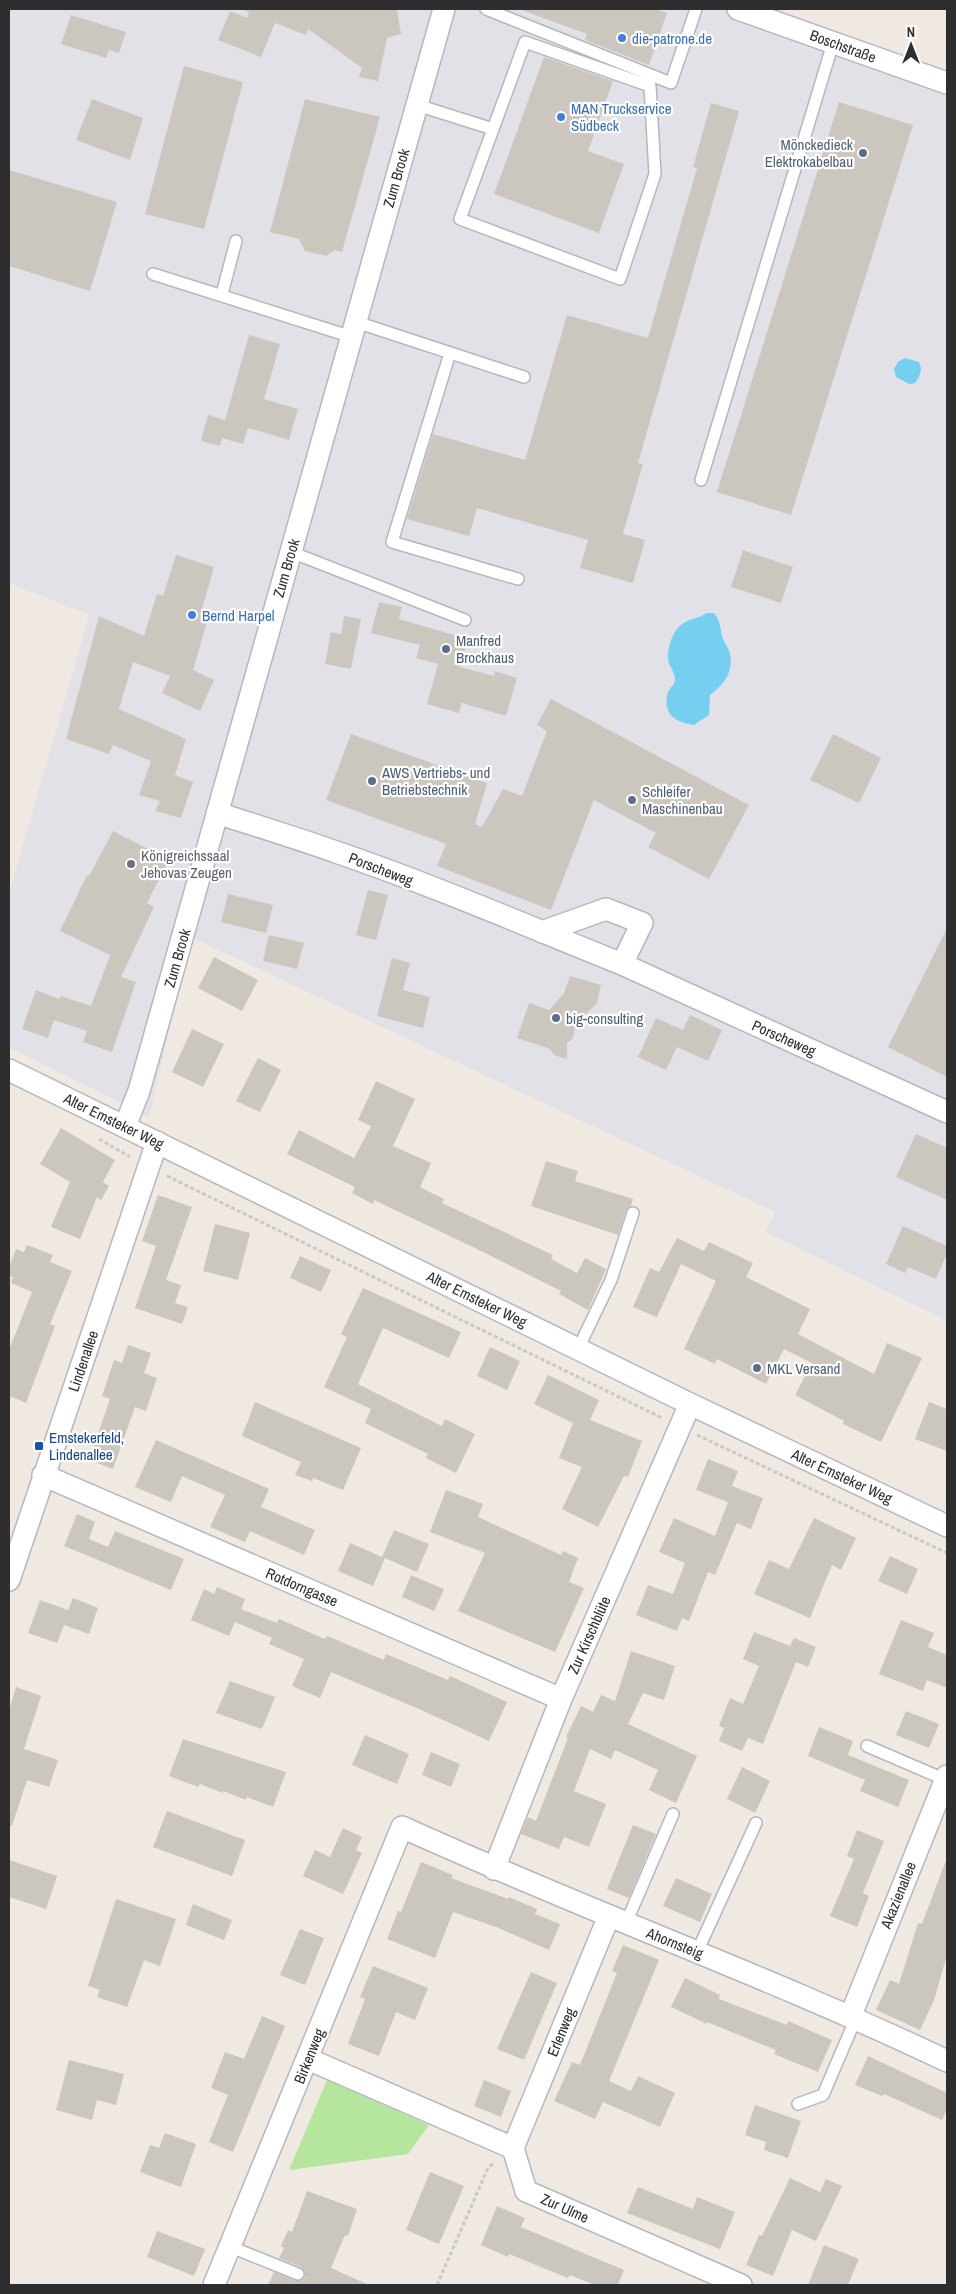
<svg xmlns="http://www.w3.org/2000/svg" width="956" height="2294" viewBox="0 0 956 2294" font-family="'Archivo Narrow',sans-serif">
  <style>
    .industrial { fill: #e3e1e8 }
    .green { fill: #b6e59e }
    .water { fill: #75cff0 }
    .building { fill: #cbc7bf }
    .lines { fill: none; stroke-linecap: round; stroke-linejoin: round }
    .service-casing { stroke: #b4b7c1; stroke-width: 14 }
    .minor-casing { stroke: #b4b7c1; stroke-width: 24 }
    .path { stroke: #c9c9c9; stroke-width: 3; stroke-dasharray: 4 2.5; stroke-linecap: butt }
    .service { stroke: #fff; stroke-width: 11 }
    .minor { stroke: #fff; stroke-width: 21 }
    .shop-dot { fill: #3f7fe0; stroke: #fff; stroke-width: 2 }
    .service-dot { fill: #5c6f8a; stroke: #fff; stroke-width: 2 }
    .worship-dot { fill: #6b7280; stroke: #fff; stroke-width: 2 }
    .transit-dot { fill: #1a4fb4; stroke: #fff; stroke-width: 2 }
    .labels { text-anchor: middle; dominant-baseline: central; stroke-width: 4.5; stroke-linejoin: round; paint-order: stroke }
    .shop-label { font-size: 15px; fill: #366cbe; stroke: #fff; text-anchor: start }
    .street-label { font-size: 15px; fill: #2e2e2e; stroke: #fff }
    .service-label { font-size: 15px; fill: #4e5e75; stroke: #fff; text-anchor: start }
    .worship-label { font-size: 15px; fill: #5b616d; stroke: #fff; text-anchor: start }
    .transit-label { font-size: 15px; fill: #164399; stroke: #fff; text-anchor: start }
  </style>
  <rect width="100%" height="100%" fill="#efe9e1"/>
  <path class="industrial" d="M9,9H778L947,73V1321L766,1232L775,1212L191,937L149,1117L9,1047V894L89,615L9,583Z"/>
  <path class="green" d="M327,2080L429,2125L408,2154L289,2170Z"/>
  <path class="water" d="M905,358L919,362C923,370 920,376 915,383L909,384L896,377L894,369L898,362Z
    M707,613H714C721,622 720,629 723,639C725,644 729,649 730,654C734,672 723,685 710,695L709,715L694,725C675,722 662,714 668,692C670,687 675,686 675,679C675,672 668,665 668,658C667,650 672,635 677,629C684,619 698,619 707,613Z"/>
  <path class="building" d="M243,9H397L401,34L387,38L378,81L359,77L362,68L308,29L306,35L275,23L261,57L218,40L230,11L247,18L249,13Z
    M524,9H656L667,13L649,65L585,40L587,34L524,11Z
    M71,15L126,32L119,53L109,50L106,58L61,44Z
    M544,57L613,81L588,151L624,164L599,233L494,194Z
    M184,66L243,82L204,229L145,214Z
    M92,99L143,118L130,160L76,140Z
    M305,99L380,117L342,252L335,250L326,256L305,251L299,239L270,232Z
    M839,102L913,125L791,515L717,492Z
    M711,103L739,111L638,463L643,464L623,534L645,540L633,583L580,568L588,540L477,508L469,536L407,519L433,434L525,460L567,315L648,338L697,168L693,167Z
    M9,170L117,202L90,291L9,266Z
    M249,335L280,344L264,399L298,409L289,440L248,428L243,444L222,438L220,446L201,441L208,415L225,420Z
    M743,550L793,567L781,603L731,587Z
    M176,555L214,567L202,609L210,611L193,670L214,680L200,711L162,693L170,676L133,662L119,709L186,739L175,775L193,782L181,818L155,811L160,801L139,795L151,761L113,745L109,754L66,739L99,616L144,636L157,594L163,596Z
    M379,602L402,607L399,619L468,639L460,667L494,676L495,671L517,678L506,716L462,703L459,713L427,704L438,664L416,658L420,645L371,633Z
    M344,616L361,619L351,669L325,664L331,632L341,634Z
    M551,699L749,805L709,879L648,847L656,833L594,800L551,910L437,866L446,844L326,800L351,734L487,783L475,824L482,827L503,789L522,796L547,731L537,725Z
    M833,734L881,758L859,803L810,780Z
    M113,831L169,860L147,903L154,907L121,977L136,982L112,1052L83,1042L87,1031L54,1020L48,1038L22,1029L36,990L59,999L61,996L91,1006L110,955L60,931L87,875L89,876Z
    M368,890L388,895L376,940L356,935Z
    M228,894L273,905L266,933L221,922Z
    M947,928V1077L888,1047Z
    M269,935L304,943L297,969L263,961Z
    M214,957L258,980L242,1011L198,988Z
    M392,958L410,963L403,990L430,997L423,1028L377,1016Z
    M570,976L601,985L597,1003L575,1025L573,1038L567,1043V1059L554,1055L550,1049L517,1038L529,1003L549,1010L564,993Z
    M690,1015L722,1030L708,1061L677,1047L666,1070L638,1057L656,1018L683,1030Z
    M192,1029L224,1044L203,1087L172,1072Z
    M258,1058L281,1070L260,1112L236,1101Z
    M376,1081L415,1099L393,1146L431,1163L420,1187L444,1199L442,1203L553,1255L551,1259L577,1273L585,1258L606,1269L588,1310L559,1294L561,1291L483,1252L374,1200L373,1204L352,1193L355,1187L287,1154L299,1130L354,1158L371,1126L358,1120Z
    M61,1128L115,1160L103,1182L109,1186L101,1200L97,1197L80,1239L51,1227L70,1182L40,1164Z
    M916,1134L947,1148V1200L896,1177Z
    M546,1161L578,1171L575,1181L633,1199L631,1206L626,1211L618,1235L531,1206Z
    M158,1195L192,1207L166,1280L181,1285L175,1303L188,1307L182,1324L135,1308L156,1246L142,1241Z
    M215,1224L250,1233L238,1280L203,1271Z
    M903,1226L947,1246V1253L936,1279L908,1267L905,1273L886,1264Z
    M677,1238L704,1251L709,1242L753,1263L746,1277L810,1309L798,1334L874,1374L887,1343L922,1358L881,1442L843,1424L844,1421L795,1395L812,1363L784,1349L766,1384L717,1359L715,1364L684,1349L716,1281L681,1264L657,1317L633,1307L650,1268L659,1272Z
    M27,1245L53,1255L50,1262L72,1271L50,1324L55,1326L26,1403L9,1396V1350L32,1292L11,1283L13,1277L9,1276V1267L16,1249L24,1252Z
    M300,1256L331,1270L321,1292L290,1278Z
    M363,1288L461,1332L449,1358L383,1328L358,1384L442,1426L445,1419L475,1434L456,1473L426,1458L428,1454L365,1423L371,1409L324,1387L347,1337L341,1334Z
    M128,1345L151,1353L144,1373L157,1378L146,1411L135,1407L113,1469L89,1460L110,1399L102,1396L114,1360L122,1363Z
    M490,1347L520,1361L507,1390L477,1376Z
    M548,1375L599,1400L590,1420L642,1441L628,1477L624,1476L598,1527L562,1509L582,1467L559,1458L573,1423L534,1404Z
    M255,1402L361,1448L343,1490L313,1478L312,1481L295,1475L301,1462L242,1436Z
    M929,1402L947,1409V1451L915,1439Z
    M156,1440L269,1489L261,1507L315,1530L304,1555L250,1531L245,1542L210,1527L225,1495L182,1476L171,1502L135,1487Z
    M708,1459L738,1471L732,1486L763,1498L751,1529L737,1523L715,1575L708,1572L689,1621L682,1618L677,1631L636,1615L648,1585L673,1594L685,1563L659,1552L674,1518L715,1536L728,1502L696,1490Z
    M446,1490L483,1504L478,1517L561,1555L563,1551L578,1558L569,1582L584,1588L555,1652L458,1611L485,1553L430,1532Z
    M77,1514L95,1522L89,1539L108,1547L115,1531L184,1559L171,1590L64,1546Z
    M814,1518L856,1538L841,1570L832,1565L810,1618L754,1594L769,1560L789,1569Z
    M394,1530L429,1544L417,1572L385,1558L373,1586L338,1571L350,1543L382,1557Z
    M890,1556L918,1569L907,1594L878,1581Z
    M411,1575L444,1589L434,1611L402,1597Z
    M217,1587L245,1599L241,1609L277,1623L279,1619L325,1639L327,1636L384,1660L386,1654L448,1680L450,1676L507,1702L489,1741L419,1709L331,1672L320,1698L292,1686L304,1659L269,1644L272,1638L235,1622L229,1636L191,1620L204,1589L214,1594Z
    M73,1598L98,1608L89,1634L64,1625L57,1643L28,1633L40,1600L68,1610Z
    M901,1620L934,1633L928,1647L947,1655V1688L927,1680L923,1691L879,1674Z
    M754,1632L790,1646L794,1638L816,1647L808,1667L796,1662L763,1744L748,1738L742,1751L719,1741L724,1728L719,1726L730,1698L743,1704L759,1666L743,1659Z
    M631,1651L675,1666L664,1700L643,1693L628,1724L697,1756L676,1803L649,1790L658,1770L615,1750L611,1759L590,1749L574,1791L606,1804L589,1847L564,1837L559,1849L521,1834L528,1817L536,1821L568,1738L566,1737L581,1706L593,1712L601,1695L615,1701Z
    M230,1681L275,1697L262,1729L216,1713Z
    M16,1687L41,1696L24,1749L58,1760L49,1787L27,1780L12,1826L9,1825V1711Z
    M906,1711L939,1724L929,1748L896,1735Z
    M819,1727L853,1741L848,1755L909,1780L898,1807L860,1791L865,1780L808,1756Z
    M365,1735L409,1754L397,1784L352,1765Z
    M183,1739L286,1772L273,1807L247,1797L246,1800L223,1791V1793L200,1784L198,1787L169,1776Z
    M431,1752L460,1764L451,1787L422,1775Z
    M742,1767L770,1781L755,1813L727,1799Z
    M167,1811L245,1840L232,1876L153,1847Z
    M633,1825L656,1834L629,1898L607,1889Z
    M343,1828L362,1837L356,1850L362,1853L343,1894L303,1876L315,1850L330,1857Z
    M857,1830L884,1841L863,1893L869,1896L857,1927L830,1916L854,1859L847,1856Z
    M9,1860L57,1876L46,1909L9,1897Z
    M946,1860H947V1955L934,2000L920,2030L876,2010L890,1980L899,1984L918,1923L922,1924Z
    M421,1862L453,1875L451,1878L508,1899L509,1897L537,1909L535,1914L560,1924L549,1950L496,1927L453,1912L435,1958L387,1939L398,1911L401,1912Z
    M676,1878L712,1894L700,1922L663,1906Z
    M116,1899L176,1919L160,1966L144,1960L127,2007L97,1997L100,1990L88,1986Z
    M193,1904L232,1920L224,1940L186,1925Z
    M300,1929L324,1938L305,1985L280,1975Z
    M623,1945L659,1960L609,2081L631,2091L638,2076L675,2093L660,2127L603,2102L595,2119L554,2101L572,2062L580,2065L617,1973L612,1971Z
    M373,1966L428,1988L415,2020L396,2012L379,2056L348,2044L365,1999L360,1997Z
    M531,1972L557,1983L524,2060L497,2049Z
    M685,1978L720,1995L719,1999L787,2025L788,2021L832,2040L818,2072L774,2054L776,2050L707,2022V2024L671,2007Z
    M262,2016L285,2026L233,2152L209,2142L228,2095L211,2088L225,2052L244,2059Z
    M868,2056L947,2093V2109L942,2120L884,2094L882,2096L855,2085Z
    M69,2060L124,2074L116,2105L97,2100L92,2120L56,2110Z
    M484,2080L511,2091L501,2117L474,2106Z
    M755,2105L801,2121L788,2158L764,2150L766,2142L745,2135Z
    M165,2133L196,2144L181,2187L140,2172L150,2145L159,2148Z
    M430,2172L464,2186L439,2244L406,2230Z
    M790,2178L820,2192L826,2179L842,2186L816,2241L792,2230L773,2276L746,2265L759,2235L762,2236Z
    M638,2187L693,2209L697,2197L735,2212L720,2249L627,2213Z
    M307,2191L357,2209L348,2236L345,2235L331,2268L369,2285H268L274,2272L296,2281H300L305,2277V2272L301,2267L279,2258L284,2248L281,2246L288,2230L292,2232Z
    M497,2206L525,2218L521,2227L624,2270L618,2285H595L570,2275L568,2278L509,2254L508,2257L481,2245Z
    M157,2231L205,2249L194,2276L147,2257Z
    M824,2245L859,2259L848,2285H808Z"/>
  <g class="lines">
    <g class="service-casing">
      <path id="service" d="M486,9L671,83L696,9
        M525,42L650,86L655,174L620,279L460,219Z
        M417,105L493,129
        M153,274L352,337
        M222,294L236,241
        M356,322L524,377
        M450,353L392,542L518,579
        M701,480L833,43
        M291,552L465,620
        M578,1349L611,1280L633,1213
        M867,1746L946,1780
        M626,1923L673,1814
        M697,1952L756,1823
        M798,2104L823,2095L856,2018
        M231,2247L298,2274"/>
    </g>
    <g class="minor-casing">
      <path id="minor" d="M738,9L947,83
        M217,813C257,826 297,838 336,852C433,885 527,926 622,964L642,923L606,909L542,932
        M622,964L947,1112
        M9,1070L690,1404L947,1526
        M125,1126L139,1091L444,9
        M43,1475L561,1699
        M9,1580L157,1142
        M494,1869L561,1699L690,1404
        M851,2015L947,1776
        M308,2059L513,2148L526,2191L741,2285
        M513,2148L609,1916
        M214,2285L402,1827C582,1909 768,1976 947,2061"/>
    </g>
    <path class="path" d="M99,1139L130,1157
      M167,1176L662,1418
      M697,1435L947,1553
      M437,2285L488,2168L495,2162"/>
    <use href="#service" class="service"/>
    <use href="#minor" class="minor"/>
  </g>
  <g class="shop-dot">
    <circle cx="622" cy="38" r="5"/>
    <circle cx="561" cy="117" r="5"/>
    <circle cx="192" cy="615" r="5"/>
  </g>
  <g class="service-dot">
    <circle cx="863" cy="153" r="5"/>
    <circle cx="446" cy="649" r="5"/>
    <circle cx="372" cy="781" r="5"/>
    <circle cx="632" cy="800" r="5"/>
    <circle cx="556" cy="1018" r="5"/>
    <circle cx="757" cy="1368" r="5"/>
  </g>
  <circle class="worship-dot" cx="131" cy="864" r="5"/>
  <rect class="transit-dot" x="34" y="1441" width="10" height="10" rx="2.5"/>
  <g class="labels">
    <g class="shop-label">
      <text x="632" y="38">die-patrone.de</text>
      <text x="571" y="108">MAN Truckservice<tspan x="571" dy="17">Südbeck</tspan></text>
      <text x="202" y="615">Bernd Harpel</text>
    </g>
    <g class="street-label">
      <text transform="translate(843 46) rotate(20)">Boschstraße</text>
      <text transform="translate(396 178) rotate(-74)">Zum Brook</text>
      <text transform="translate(286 568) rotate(-74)">Zum Brook</text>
      <text transform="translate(381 869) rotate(21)">Porscheweg</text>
      <text transform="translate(177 958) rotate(-74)">Zum Brook</text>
      <text transform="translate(784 1038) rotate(24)">Porscheweg</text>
      <text transform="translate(114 1121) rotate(26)">Alter Emsteker Weg</text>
      <text transform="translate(477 1299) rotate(26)">Alter Emsteker Weg</text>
      <text transform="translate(83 1361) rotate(-71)">Lindenallee</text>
      <text transform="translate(842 1476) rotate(25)">Alter Emsteker Weg</text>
      <text transform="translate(302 1587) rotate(23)">Rotdorngasse</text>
      <text transform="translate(589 1635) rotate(-66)">Zur Kirschblüte</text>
      <text transform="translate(898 1895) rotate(-68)">Akazienallee</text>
      <text transform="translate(675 1943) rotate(22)">Ahornsteig</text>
      <text transform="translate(561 2032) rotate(-68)">Erlenweg</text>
      <text transform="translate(309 2056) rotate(-68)">Birkenweg</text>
      <text transform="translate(565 2208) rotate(24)">Zur Ulme</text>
    </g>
    <g class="service-label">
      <text x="853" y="144" text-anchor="end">Mönckedieck<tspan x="853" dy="17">Elektrokabelbau</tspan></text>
      <text x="456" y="640">Manfred<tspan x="456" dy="17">Brockhaus</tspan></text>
      <text x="382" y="772">AWS Vertriebs- und<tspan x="382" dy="17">Betriebstechnik</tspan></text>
      <text x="642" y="791">Schleifer<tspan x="642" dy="17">Maschinenbau</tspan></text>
      <text x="566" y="1018">big-consulting</text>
      <text x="767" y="1368">MKL Versand</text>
    </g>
    <g class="worship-label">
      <text x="141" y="855">Königreichssaal<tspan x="141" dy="17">Jehovas Zeugen</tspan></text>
    </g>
    <g class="transit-label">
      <text x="49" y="1437">Emstekerfeld,<tspan x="49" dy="17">Lindenallee</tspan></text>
    </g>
  </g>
  <rect width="956" height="2294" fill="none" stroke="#2e2e2e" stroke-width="20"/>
  <g transform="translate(911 45)" stroke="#ffffff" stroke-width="4" paint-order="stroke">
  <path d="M0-4L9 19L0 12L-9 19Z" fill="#2e2e2e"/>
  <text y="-8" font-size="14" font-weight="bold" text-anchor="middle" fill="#2e2e2e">N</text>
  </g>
</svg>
